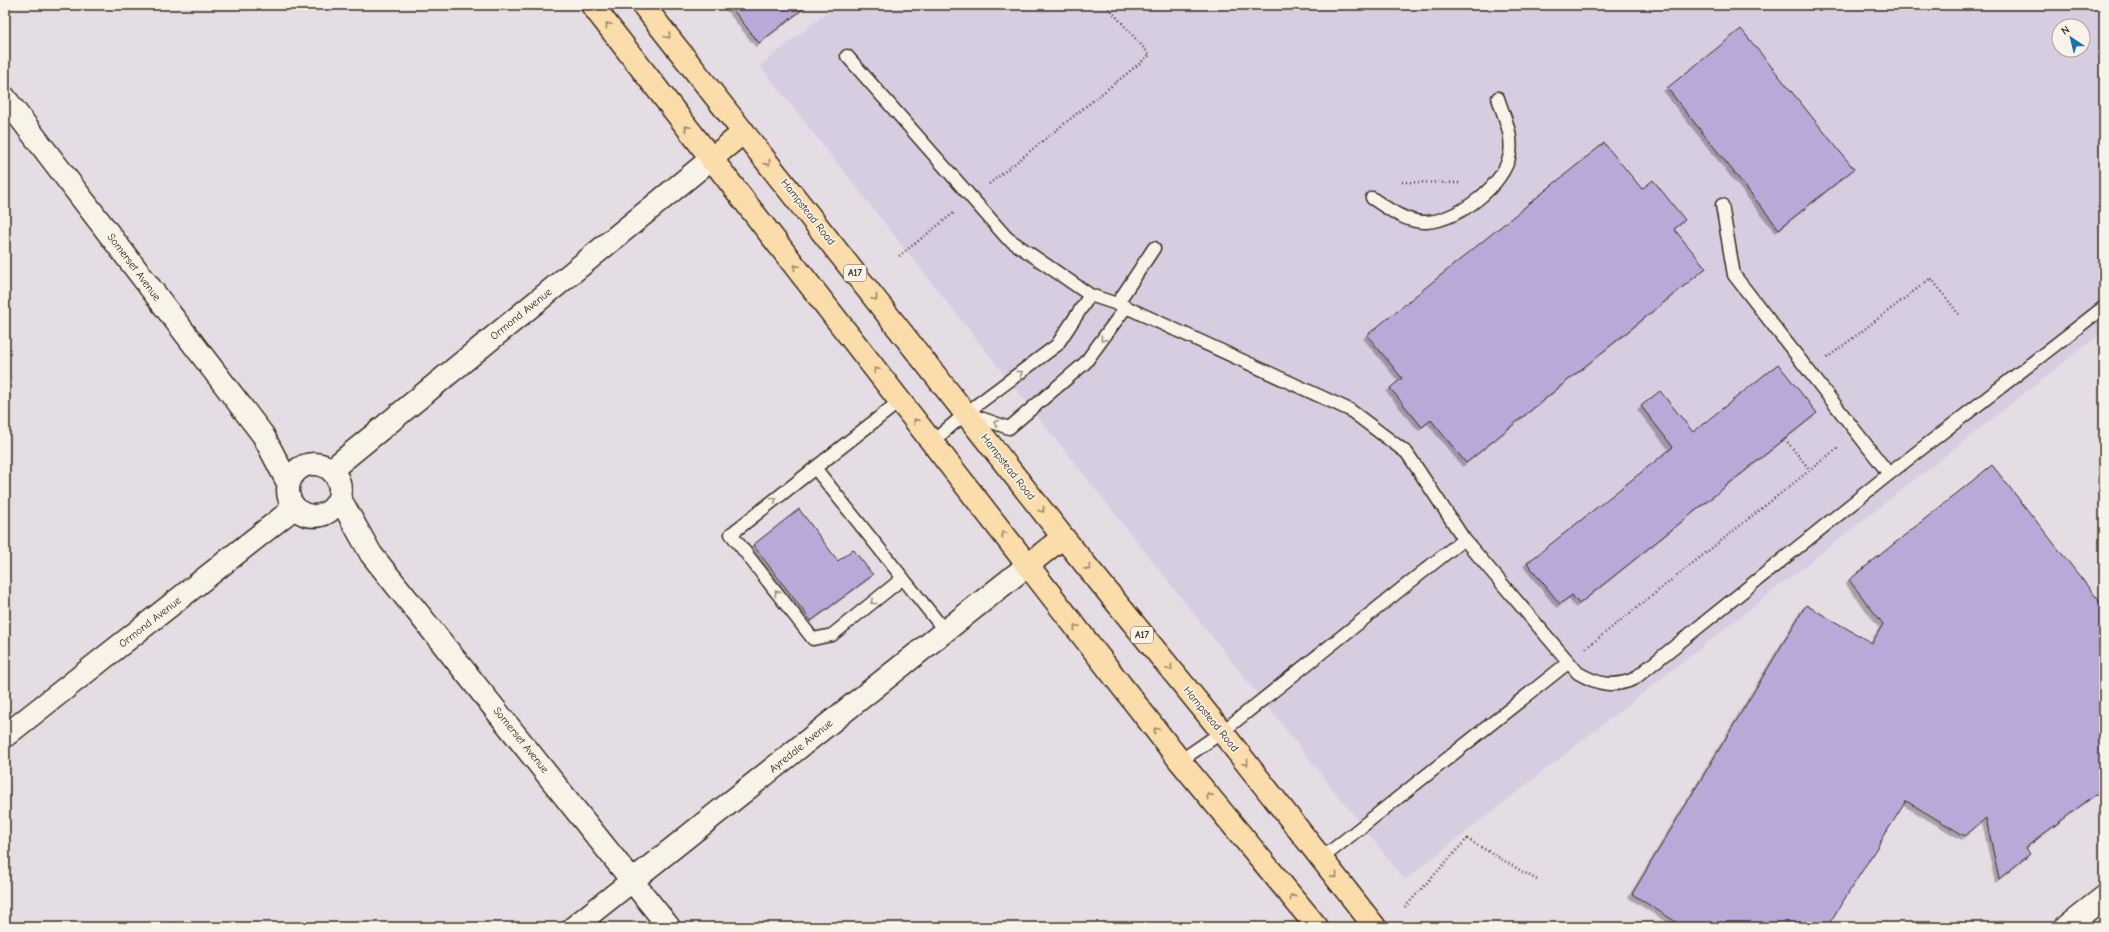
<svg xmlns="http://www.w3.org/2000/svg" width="2109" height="932" viewBox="0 0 2109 932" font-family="'Comic Neue',sans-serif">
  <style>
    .built { fill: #d7cde1; fill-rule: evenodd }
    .building { fill: #b9a9d9; stroke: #3b2a1e; filter: url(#shadow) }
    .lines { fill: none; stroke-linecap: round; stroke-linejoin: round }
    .service-casing { stroke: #3b2a1e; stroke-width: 15 }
    .minor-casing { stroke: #3b2a1e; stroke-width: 25 }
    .tertiary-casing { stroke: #3b2a1e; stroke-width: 25 }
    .trunk-casing { stroke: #3b2a1e; stroke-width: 25 }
    .path { stroke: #3b2a1e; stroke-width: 2.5; stroke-dasharray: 1 3; stroke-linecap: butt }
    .service { stroke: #f7f3e8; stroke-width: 12 }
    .minor { stroke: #f7f3e8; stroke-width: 22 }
    .tertiary { stroke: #f7f3e8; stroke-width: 22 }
    .trunk { stroke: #faddab; stroke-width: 22 }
    .oneway { stroke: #9a8464 }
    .oneway2 { stroke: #998e83 }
    .labels { text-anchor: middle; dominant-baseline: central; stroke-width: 3.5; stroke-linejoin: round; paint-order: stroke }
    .shield { fill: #f7f3e8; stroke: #73665b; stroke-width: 1 }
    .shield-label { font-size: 10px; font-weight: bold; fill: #3b2a1e }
    .street-label { font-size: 11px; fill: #3b2a1e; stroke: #f7f3e8 }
  </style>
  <defs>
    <filter id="shadow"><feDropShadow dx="-3.5" dy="3.5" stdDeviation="0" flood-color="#0004"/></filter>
  </defs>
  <rect width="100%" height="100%" fill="#e4dde4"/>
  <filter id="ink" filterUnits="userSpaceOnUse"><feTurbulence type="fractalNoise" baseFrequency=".025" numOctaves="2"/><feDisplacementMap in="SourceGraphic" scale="8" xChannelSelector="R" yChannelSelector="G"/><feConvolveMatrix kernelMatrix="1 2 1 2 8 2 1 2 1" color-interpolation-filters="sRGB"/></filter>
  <g filter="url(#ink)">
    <path class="built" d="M836,5H2104V331L1405,880L760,66ZM2059,26H2083V50H2059Z"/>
    <path class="building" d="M729,5H808L759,43Z
      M1741,29L1854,169L1779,229L1667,88Z
      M1604,143L1642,189L1653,180L1685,220L1674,229L1706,268L1466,463L1431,420L1422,427L1390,388L1402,378L1367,335Z
      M1778,364L1817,413L1579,604L1572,595L1560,604L1527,563L1673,447L1641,406L1660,391L1693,432Z
      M1992,465L2104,607V788L2025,848L2030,854L1999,879L1986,818L1965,836L1906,801L1827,927H1684L1632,894L1806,605L1872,643L1883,624L1849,580Z
      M799,509L838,561L853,549L873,575L811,621L753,545Z"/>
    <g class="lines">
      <g class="service-casing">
        <path id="service" d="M847,56L1007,238L1090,295L1126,307L1350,410L1407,453L1464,539L1578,673C1597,684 1613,688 1634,679L1889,474L2104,307
          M1372,198C1388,209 1407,223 1427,222C1459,220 1503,186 1510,154C1513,134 1504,117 1498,98
          M1722,205L1734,275L1889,474
          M1117,304L1154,248
          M900,401L815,468L945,631
          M969,414L1009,428L1085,363L1126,307
          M932,442L966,413L1057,345L1090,295
          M815,468L731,534L813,639L832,635L903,578
          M1180,761L1222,732L1464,539
          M1321,859L1569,662"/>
      </g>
      <g class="minor-casing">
        <path id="minor" d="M5,98L263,435L288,483
          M288 490a26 26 0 1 1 52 0a26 26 0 1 1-52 0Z
          M331,470L711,159
          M339,497L371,554L669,927
          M5,736L294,508
          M574,927L1028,565"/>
      </g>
      <g class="tertiary-casing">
        <path id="tertiary" d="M2066,927L2104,897"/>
      </g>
      <g class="trunk-casing">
        <path id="trunk" d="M592,5L1180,761L1317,927
          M643,5L1063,537L1222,732L1375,927
          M711,159L744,132
          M1028,565L1063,537"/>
      </g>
      <path class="path" d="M1402,182L1459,183
        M989,184L1150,55L1106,5
        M899,256L955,212
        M1827,358L1931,278L1960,316
        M1785,439L1810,470
        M1586,648L1839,447
        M1405,907L1467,839L1537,880"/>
      <use href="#service" class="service"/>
      <use href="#minor" class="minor"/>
      <use href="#tertiary" class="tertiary"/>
      <use href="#trunk" class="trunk"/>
    </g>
    <defs><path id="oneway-chevron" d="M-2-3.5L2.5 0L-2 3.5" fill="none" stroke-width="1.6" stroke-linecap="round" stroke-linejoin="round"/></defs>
    <g class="oneway">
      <use href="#oneway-chevron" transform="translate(608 25) rotate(-128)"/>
      <use href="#oneway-chevron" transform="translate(668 36) rotate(52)"/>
      <use href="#oneway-chevron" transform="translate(687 128) rotate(-128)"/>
      <use href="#oneway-chevron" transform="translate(768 163) rotate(52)"/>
      <use href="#oneway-chevron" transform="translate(796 267) rotate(-128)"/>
      <use href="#oneway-chevron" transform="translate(875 298) rotate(52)"/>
      <use href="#oneway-chevron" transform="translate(876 370) rotate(-128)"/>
      <use href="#oneway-chevron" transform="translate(916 421) rotate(-128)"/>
      <use href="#oneway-chevron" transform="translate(1042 510) rotate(52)"/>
      <use href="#oneway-chevron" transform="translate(1004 534) rotate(-128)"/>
      <use href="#oneway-chevron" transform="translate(1088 568) rotate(51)"/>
      <use href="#oneway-chevron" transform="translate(1076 627) rotate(-128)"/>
      <use href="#oneway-chevron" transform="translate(1170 668) rotate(51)"/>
      <use href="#oneway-chevron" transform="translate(1156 730) rotate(-128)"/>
      <use href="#oneway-chevron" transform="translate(1246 763) rotate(52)"/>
      <use href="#oneway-chevron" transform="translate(1209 796) rotate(-129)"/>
      <use href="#oneway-chevron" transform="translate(1335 876) rotate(52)"/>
      <use href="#oneway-chevron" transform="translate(1292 897) rotate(-129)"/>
    </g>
    <g class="oneway2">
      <use href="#oneway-chevron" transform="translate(1103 339) rotate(126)"/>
      <use href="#oneway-chevron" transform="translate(1020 373) rotate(-37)"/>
      <use href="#oneway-chevron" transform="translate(996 423) rotate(-161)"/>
      <use href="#oneway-chevron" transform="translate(774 500) rotate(-38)"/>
      <use href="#oneway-chevron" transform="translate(777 593) rotate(-128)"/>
      <use href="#oneway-chevron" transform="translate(873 602) rotate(141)"/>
    </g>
  </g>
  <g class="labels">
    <g class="shield">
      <rect x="844" y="265" width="22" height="16" rx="3"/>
      <rect x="1131" y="627" width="22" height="16" rx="3"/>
    </g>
    <g class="shield-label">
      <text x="855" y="273">A17</text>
      <text x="1142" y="635">A17</text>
    </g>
    <g class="street-label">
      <text transform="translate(808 212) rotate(52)">Hampstead Road</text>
      <text transform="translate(134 267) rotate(53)">Somerset Avenue</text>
      <text transform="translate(521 314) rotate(-39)">Ormond Avenue</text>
      <text transform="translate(1008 467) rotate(52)">Hampstead Road</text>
      <text transform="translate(150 622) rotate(-38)">Ormond Avenue</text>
      <text transform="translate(1211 719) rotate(51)">Hampstead Road</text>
      <text transform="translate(521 740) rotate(51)">Somerset Avenue</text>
      <text transform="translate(801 746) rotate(-39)">Ayredale Avenue</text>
    </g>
  </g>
  <rect width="2109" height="932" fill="none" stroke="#f7f3e8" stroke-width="20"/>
  <rect x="10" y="10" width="2089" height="912" fill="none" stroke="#3b2a1e" stroke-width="1.5" filter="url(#ink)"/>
  <g transform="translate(2071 38) rotate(325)"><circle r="19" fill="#f7f3e8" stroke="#aca397"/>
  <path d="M0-3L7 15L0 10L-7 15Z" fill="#1f6fb2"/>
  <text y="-6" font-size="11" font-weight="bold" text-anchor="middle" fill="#3b2a1e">N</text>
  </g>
</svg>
